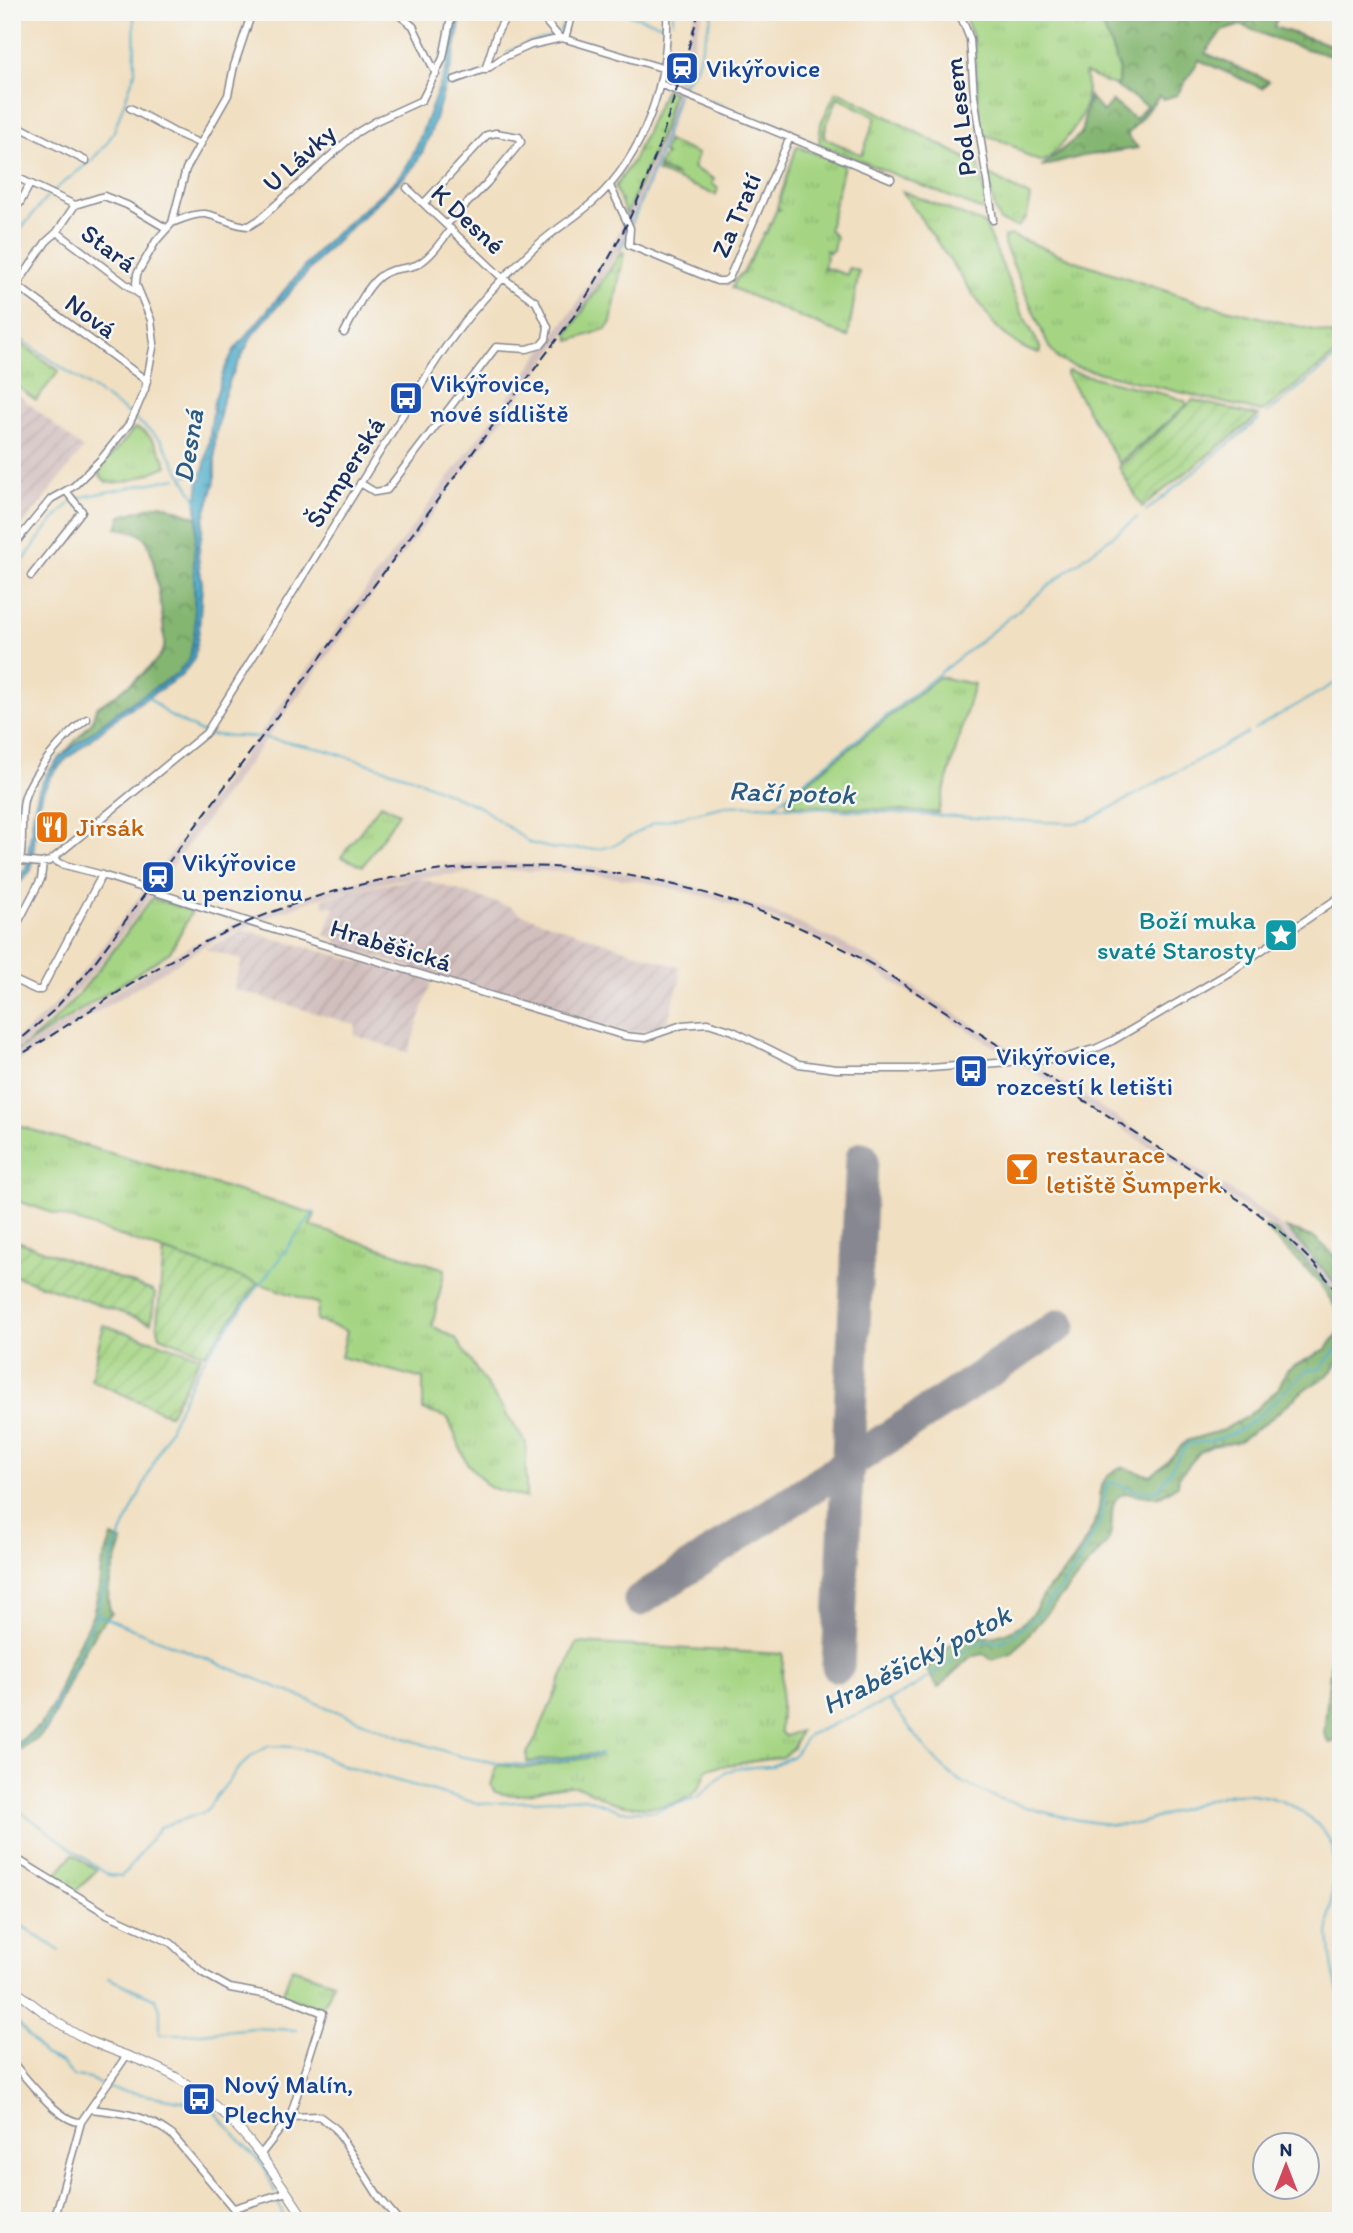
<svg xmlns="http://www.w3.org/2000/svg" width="1353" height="2233" viewBox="0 0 1353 2233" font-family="Itim,sans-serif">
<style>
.industrial{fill:url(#industrial-furrows)}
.railway{fill:#d1bfbe}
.grass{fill:url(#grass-tufts);stroke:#608270;stroke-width:2;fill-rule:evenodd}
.forest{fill:url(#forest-crowns);stroke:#507268;stroke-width:2}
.garden{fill:url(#garden-furrows);stroke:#608270;stroke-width:2}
.water{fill:url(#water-ripples);stroke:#326e94;stroke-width:2}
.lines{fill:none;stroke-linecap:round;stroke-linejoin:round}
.stream{stroke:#49acc9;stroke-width:2}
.runway{stroke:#868790;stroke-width:33}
.minor-casing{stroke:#868790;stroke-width:9}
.major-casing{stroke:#868790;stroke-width:10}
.minor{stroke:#fff;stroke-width:6}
.major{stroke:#fff;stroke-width:8}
.rail{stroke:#1b2f5e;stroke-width:2;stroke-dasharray:10 5;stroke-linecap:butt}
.labels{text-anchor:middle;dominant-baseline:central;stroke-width:5;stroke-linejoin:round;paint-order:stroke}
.transit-label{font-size:26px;fill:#164399;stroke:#f6f6f2;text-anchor:start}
.street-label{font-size:26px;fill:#1b2f5e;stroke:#f6f6f2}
.food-label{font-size:26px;fill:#c56008;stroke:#f6f6f2;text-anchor:start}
.culture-label{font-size:26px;fill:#0d838f;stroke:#f6f6f2;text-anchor:end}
.water-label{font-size:28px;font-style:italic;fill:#2b5b83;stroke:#f6f6f2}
</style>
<defs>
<pattern id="industrial-furrows" width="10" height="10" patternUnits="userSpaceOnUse" patternTransform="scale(1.75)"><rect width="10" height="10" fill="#d1bfbe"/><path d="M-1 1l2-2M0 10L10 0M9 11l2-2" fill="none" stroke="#b3a4a6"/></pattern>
<pattern id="grass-tufts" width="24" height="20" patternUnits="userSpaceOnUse" patternTransform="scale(1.75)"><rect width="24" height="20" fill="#a5d583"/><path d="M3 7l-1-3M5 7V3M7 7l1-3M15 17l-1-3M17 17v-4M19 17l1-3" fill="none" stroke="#8db774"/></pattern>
<pattern id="forest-crowns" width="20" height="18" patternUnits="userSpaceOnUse" patternTransform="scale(1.75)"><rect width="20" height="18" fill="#84b671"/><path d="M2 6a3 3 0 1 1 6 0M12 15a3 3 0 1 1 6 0" fill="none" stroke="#6b9460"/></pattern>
<pattern id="garden-furrows" width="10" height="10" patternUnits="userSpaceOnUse" patternTransform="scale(1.75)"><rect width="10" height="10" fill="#a5d583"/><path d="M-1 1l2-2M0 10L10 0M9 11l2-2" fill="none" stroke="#8db774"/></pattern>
<pattern id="water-ripples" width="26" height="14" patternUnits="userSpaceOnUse" patternTransform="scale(1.75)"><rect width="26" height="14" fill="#49acc9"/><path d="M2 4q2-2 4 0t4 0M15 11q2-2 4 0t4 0" fill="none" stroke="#3c8ca6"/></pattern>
</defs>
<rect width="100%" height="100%" fill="#f6f6f2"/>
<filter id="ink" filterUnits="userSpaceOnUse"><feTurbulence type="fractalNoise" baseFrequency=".0143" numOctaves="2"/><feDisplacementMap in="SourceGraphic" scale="14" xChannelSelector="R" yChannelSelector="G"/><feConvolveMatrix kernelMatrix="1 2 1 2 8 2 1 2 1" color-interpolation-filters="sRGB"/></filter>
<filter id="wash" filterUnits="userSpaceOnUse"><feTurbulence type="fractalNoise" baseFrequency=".00686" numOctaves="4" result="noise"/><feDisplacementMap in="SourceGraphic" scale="28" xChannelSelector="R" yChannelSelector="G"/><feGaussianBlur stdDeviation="1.57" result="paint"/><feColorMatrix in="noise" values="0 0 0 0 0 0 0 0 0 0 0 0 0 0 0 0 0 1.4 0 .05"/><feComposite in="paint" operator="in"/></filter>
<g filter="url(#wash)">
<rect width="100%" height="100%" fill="#f1dfc1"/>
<!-- industrial -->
<path class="industrial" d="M 12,389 L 83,449 L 13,538 L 12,537 Z
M 419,878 L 511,907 L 521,914 L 679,967 L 680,980 L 667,1023 L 662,1027 L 641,1032 L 624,1032 L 338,946 L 336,939 L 324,935 L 334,909 L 333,906 L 324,907 L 323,899 L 354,890 Z
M 244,930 L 432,981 L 408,1053 L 354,1035 L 356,1025 L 233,989 L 242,960 L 205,949 Z"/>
<!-- railway -->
<path class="railway" d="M 695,12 L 703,12 L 669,130 L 650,183 L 621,246 L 581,313 L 97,968 L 56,1014 L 12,1053 L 12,1043 L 51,1009 L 90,963 L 574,308 L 614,242 L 643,180 L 661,128 Z
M 494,863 L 588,866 L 683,883 L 774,912 L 844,944 L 880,965 L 1262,1211 L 1294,1238 L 1326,1271 L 1341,1290 L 1341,1302 L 1303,1257 L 1271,1228 L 1242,1206 L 876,971 L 821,941 L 771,918 L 715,899 L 646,882 L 567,872 L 494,870 L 395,880 L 323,897 L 273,915 L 204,946 L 12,1065 L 12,1056 L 173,955 L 230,926 L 271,909 L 321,890 L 376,876 L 455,865 Z"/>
<!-- grass -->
<path class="grass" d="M 962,12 L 1078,12 L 1104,28 L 1119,68 L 1118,85 L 1107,83 L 1085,73 C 1088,86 1087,100 1083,112 C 1079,122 1052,162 1041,161 C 1028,160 1018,147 1007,143 C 999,140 989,136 981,134 L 973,36 Z
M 665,89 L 673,92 L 663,130 L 626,215 L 615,187 L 634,159 Z
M 836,92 L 842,93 L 979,165 L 987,208 L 985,211 L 819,144 L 821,123 ZM 838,97 L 876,117 L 862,155 L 824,138 L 826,126 Z
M 667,141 L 698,154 L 693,168 L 714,179 L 712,184 L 718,188 L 716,195 L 657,172 L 658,169 L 678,176 L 658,167 L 664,156 L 666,155 L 663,152 Z
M 797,146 L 844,165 L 829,229 L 836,237 L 833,250 L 829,253 L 827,250 L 825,251 L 827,258 L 823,270 L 827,268 L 847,275 L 849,268 L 859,271 L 848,337 L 732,288 L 736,279 L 744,271 L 764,233 L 766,234 L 777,209 L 781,210 L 777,207 Z
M 987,174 L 1031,197 L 1027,216 L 1018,227 L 1000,221 L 995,210 Z
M 902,191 L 985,224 L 1021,311 L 1040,347 L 1040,353 C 1025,353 1003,334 993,323 Z
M 1011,235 L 1073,260 L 1205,304 L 1339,336 L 1341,338 L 1341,350 L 1262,412 L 1072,366 L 1058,359 L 1048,345 L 1004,244 L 1004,237 Z
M 621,252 L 624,253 L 611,322 L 606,329 L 570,341 L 568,334 Z
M 12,337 L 59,371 L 36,400 L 12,383 Z
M 1068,371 L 1171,396 L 1185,401 L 1187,405 L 1119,463 L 1066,374 Z
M 134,428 C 149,429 162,452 167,466 C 148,473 127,486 106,482 L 99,474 L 99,469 L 126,439 Z
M 939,677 L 974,684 L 938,813 L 789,804 L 787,801 L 790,796 Z
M 381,804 L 399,813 L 363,866 L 341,857 Z
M 152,898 L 192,911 L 170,952 L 14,1053 C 71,1015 111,953 152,898 Z
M 12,1124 L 315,1214 L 310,1226 L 445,1269 L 432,1326 L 455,1338 L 526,1443 L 526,1498 L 489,1487 L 466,1462 L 448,1418 L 423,1410 L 423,1379 L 341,1357 L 347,1331 L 316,1320 L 319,1304 L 12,1199 Z
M 577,1643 L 783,1654 L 780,1731 L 784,1736 L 800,1731 L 793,1748 L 782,1757 L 709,1768 L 706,1770 C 700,1811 641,1812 610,1801 C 599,1797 586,1787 575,1786 C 545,1784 528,1802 495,1792 L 491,1786 L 496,1767 L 500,1765 L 525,1768 L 600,1756 L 599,1754 L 591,1754 L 527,1762 L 527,1753 L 535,1740 Z
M 73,1854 L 97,1870 L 75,1892 L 53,1878 Z
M 292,1968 L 333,1982 C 330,1992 328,2003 318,2008 L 282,1995 Z"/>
<!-- forest -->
<path class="forest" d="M 1078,12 L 1279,12 L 1274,27 L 1341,48 L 1341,59 L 1279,41 L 1241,25 L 1222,31 L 1205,53 L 1269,81 L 1262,88 L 1199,60 L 1177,95 L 1164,99 L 1159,96 L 1127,135 L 1138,148 L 1083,156 L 1041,167 L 1081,134 L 1089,96 L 1103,112 L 1112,101 L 1135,119 L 1147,106 L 1115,86 L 1118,84 L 1119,68 L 1104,28 Z
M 161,504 L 198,518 L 194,557 L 195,629 L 190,658 L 178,673 L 117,712 L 61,757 L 92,722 L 96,708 C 112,698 160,665 164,647 C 166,634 154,550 146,540 C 140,531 127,530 117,528 L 121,516 Z
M 1264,1227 L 1274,1230 L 1303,1257 L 1331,1289 L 1341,1302 L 1341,1316 L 1319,1282 Z
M 1286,1228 L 1315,1238 L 1341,1261 L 1341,1290 Z
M 1341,1330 L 1341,1360 L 1327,1376 L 1304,1390 L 1273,1417 L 1238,1442 L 1212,1446 L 1200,1452 L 1179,1477 L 1178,1484 C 1172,1488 1166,1494 1159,1496 C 1146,1500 1125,1486 1116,1499 C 1108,1509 1116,1529 1107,1543 L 1012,1654 L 992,1660 L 984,1654 L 970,1657 L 938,1688 L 926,1669 L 946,1648 L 967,1633 C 990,1643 1019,1632 1034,1611 C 1038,1606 1041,1599 1045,1593 C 1052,1584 1060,1577 1067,1569 C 1078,1556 1088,1537 1095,1522 C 1105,1500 1092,1480 1121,1467 L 1151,1476 L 1167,1462 L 1186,1441 L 1223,1430 L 1249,1415 L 1278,1389 L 1287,1370 L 1326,1349 Z
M 112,1537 L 122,1542 C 117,1559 101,1597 112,1613 C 90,1629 61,1700 48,1727 L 38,1738 L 12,1756 L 12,1747 L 40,1726 L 54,1703 L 68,1665 L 93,1614 L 99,1588 L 101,1567 Z
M 1341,1604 L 1341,1740 L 1329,1743 L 1324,1734 L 1332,1649 Z"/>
<!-- garden -->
<path class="garden" d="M 1193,400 L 1258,416 L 1142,507 L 1119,467 Z
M 12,1239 L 153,1291 L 155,1294 L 151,1323 L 12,1275 Z
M 164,1251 L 258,1283 L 205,1354 L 160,1336 L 157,1324 Z
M 103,1325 L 201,1356 L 169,1415 L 91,1380 Z"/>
<!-- water -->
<path class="water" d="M 457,12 L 462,12 L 451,68 L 431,131 L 422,153 L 412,169 L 326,251 L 253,334 L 231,377 L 223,399 L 215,439 L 215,481 L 204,518 L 198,557 L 202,584 L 199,630 L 194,659 L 181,676 L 120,715 L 64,761 L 52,775 L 43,791 L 38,810 L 31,870 L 12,892 L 12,885 L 26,868 L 34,810 L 39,789 L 48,772 L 61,757 L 117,712 L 178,673 L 190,658 L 195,629 L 194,557 L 198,518 L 196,509 L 199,480 L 202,479 L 209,442 L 214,402 L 223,373 L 234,350 L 322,246 L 395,181 L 407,166 L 416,148 L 447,66 Z"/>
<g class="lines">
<!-- stream -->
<path class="stream" d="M 621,12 L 663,25
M 673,12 L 673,22
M 559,33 L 568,12
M 507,52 L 531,42 L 554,36
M 464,80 L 485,72
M 443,85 L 455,82
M 680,88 L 695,70 L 713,12
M 680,88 L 705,99
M 711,101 L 784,132
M 799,138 L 811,143
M 53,191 L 92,160 L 107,143 L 114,131 L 135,72 L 134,12
M 632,224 L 657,161 L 678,94
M 12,240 L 47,197
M 620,250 L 627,235
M 12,333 L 132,416 L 161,440 L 197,501
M 1266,414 L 1341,354
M 186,476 L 205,472
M 1146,511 L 1259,419
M 12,579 C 31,550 49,519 77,498 L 176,478
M 147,696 L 170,716 L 203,733
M 1254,729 L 1341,680
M 208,735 L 260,737 L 322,749 L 411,777 L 482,808 L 530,843 L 554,849 L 599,849 L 615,845 L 654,823 L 725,806 L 759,805 L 1043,822 L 1073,823 L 1089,820 L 1247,733
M 774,806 L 1071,568 L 1138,517
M 98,1615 L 393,1734 L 459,1756 L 497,1763 L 527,1765 L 601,1754
M 889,1702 C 911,1726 929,1759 956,1778 C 989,1801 1093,1829 1134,1824 C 1144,1823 1154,1818 1164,1815 C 1211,1799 1238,1783 1286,1803 C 1304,1811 1320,1824 1330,1841 C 1339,1857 1329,1910 1329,1930 C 1330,1952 1333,1979 1341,1998
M 12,1751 L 45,1727 L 97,1615 L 114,1549 L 191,1382 L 207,1355 L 314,1212
M 12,1805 L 108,1875 L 121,1876 L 128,1870 L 160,1827 L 205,1812 L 237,1770 L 253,1755 L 269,1746 L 293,1747 L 315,1752 L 344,1766 L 480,1804 L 585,1798 L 621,1811 L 655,1811 L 698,1797 L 725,1773 L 736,1768 L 772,1766 L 793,1756 L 808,1735 L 888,1701 L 917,1685 L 974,1645 L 986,1641 L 999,1642 L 1011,1637 L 1039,1614 L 1073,1572 L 1100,1522 L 1106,1487 L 1111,1482 C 1126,1487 1144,1496 1159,1489 L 1186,1445 C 1200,1442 1215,1441 1229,1435 C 1261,1422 1282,1389 1309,1369 L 1319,1370 L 1341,1343
M 1330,1842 L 1341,1849
M 12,1919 L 60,1951
M 108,1978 L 156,1999 L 160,2009 L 160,2034 L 190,2034 L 253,2028 L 297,2030
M 12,2016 L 44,2055 L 62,2063 L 74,2077 L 91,2079 L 102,2086
M 107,2088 L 209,2106 L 265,2168 L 275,2193
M 277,2199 L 285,2221"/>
<!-- runway -->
<path class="runway" d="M 640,1600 L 1060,1325
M 838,1666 L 862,1158"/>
</g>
</g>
<g filter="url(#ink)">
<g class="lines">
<!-- minor casing -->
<g class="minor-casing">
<path id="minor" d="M 395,12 L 413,26 L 436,74
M 542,12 L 547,23 L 559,37 L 662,68
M 959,12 L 970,39 L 974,96 L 993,220
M 565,39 L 572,12
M 485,70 L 496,35 L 508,12
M 454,80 L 490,67 L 502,58 L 531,45 L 562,38
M 660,84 L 891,179
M 130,108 L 174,132 L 201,144
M 12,123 L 86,161
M 12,175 L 75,205 L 104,196 L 127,205 L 166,228
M 610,186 L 630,228 L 629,245 L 717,281 L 724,281 L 729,278 L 790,137
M 424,203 L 487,135 L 496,133 L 519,137 L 521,142 L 487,183 L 447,224
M 12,205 L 16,207 L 20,203 L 30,184
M 172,223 C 182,219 194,213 205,214 C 220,216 233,226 249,226 L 260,219 L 356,133 L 376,121 L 422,100 L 443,58 L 452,12
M 57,232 L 75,205
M 12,282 L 147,381
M 17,285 L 46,242 L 57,232 L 139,294
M 344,333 C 354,315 363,291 379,277 C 391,267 403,270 416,265 C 430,259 442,240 451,229
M 360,483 L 375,492 L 387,490 L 496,347 L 527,349 L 541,345 L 546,339 L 548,327 L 536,302 L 499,275 L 407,188
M 12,547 L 51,499 L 74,486 L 102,458 L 129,424 L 136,410 L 145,389 L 154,343 L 151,320 L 136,284 L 137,274 L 156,241 L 172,223 L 186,169 L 228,95 L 234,66 L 252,12
M 31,576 L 82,511 L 66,491
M 12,852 L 20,861
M 52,859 L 61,864 L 99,874 L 268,928 L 625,1036 L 645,1038 L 682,1025 L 708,1023 L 733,1031 L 799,1064 L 836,1069 L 917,1069 L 1064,1058 L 1097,1048 L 1112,1041 L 1230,972 L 1341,896
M 12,860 L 41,863 L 50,861 L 206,733 L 431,369 C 458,326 493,286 531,251 C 550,232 574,219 594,201 C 645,155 669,80 667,12
M 20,861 C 24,841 20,820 24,800 C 31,773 65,735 87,719
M 12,934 L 41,879 L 43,863
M 12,979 L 36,990 L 41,990 L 102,875
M 12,1856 L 107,1914 L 171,1943 L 203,1973 L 230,1988 L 289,1999 L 323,2013 L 290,2117 L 261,2154
M 12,2062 C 26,2078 60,2123 81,2122
M 90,2109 C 124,2113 144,2114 172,2135 L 244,2221
M 290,2117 L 319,2116 L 335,2128 L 379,2197 L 399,2221
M 234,2208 L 287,2192
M 54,2221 L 81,2122 L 127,2055"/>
</g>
<!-- major casing -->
<g class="major-casing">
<path id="major" d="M 12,1988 C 36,2006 59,2026 86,2039 C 117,2054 150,2061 179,2079 C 235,2113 271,2167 306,2221"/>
</g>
<!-- minor -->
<use href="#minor" class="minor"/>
<!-- major -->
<use href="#major" class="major"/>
<!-- rail -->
<path class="rail" d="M 12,1047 L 53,1011 L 85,975 L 574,316 C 606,267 633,217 653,162 C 671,113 684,62 699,12
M 12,1060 C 80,1019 144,971 215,937 C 433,831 671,846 878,968 L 1244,1203 C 1281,1229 1313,1260 1341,1296"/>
</g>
</g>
<!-- icons -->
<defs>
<g id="station-square" transform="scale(1.75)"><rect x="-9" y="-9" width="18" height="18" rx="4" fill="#1a4fb4" stroke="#f6f6f2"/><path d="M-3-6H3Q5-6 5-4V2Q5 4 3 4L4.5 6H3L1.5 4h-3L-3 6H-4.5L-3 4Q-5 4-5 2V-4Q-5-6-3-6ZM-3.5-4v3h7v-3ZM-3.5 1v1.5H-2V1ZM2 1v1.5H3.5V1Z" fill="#fff"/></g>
<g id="bus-square" transform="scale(1.75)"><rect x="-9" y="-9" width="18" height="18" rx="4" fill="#1a4fb4" stroke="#f6f6f2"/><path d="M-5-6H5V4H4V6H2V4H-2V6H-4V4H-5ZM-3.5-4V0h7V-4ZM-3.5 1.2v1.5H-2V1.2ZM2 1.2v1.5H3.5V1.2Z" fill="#fff"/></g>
<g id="restaurant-square" transform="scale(1.75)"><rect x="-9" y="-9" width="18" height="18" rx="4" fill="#e8710a" stroke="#f6f6f2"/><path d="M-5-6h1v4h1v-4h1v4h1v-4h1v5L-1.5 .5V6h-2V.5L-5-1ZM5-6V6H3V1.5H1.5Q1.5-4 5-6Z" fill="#fff"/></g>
<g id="sight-square" transform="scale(1.75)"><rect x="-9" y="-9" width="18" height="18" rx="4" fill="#0f9aa8" stroke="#f6f6f2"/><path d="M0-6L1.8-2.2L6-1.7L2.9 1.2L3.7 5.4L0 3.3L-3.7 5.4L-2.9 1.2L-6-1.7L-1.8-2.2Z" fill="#fff"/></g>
<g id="bar-square" transform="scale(1.75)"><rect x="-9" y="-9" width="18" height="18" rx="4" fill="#e8710a" stroke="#f6f6f2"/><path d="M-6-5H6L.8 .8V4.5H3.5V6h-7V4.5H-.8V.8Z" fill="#fff"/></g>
</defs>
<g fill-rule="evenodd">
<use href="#station-square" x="682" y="68"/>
<use href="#bus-square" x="406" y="398"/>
<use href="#restaurant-square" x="52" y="827"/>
<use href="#station-square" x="158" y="877"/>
<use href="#sight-square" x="1281" y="935"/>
<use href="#bus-square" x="971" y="1071"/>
<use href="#bar-square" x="1022" y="1169"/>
<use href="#bus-square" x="199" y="2099"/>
</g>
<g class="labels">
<!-- transit labels -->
<g class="transit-label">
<text x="706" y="68">Vikýřovice</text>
<text x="430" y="383">Vikýřovice,<tspan x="430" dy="30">nové sídliště</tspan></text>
<text x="182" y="862">Vikýřovice<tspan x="182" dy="30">u penzionu</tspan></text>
<text x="996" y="1056">Vikýřovice,<tspan x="996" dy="30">rozcestí k letišti</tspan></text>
<text x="224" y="2084">Nový Malín,<tspan x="224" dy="30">Plechy</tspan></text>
</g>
<!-- street labels -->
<g class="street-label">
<text transform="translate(960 117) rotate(-97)">Pod Lesem</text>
<text transform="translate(299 158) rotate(-42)">U Lávky</text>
<text transform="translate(736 215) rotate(-67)">Za Tratí</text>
<text transform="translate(468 219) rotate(43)">K Desné</text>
<text transform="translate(109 248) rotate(37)">Stará</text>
<text transform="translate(91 316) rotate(36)">Nová</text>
<text transform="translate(345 472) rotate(-58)">Šumperská</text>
<text transform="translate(391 945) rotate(17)">Hraběšická</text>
</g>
<!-- food labels -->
<g class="food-label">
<text x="76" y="827">Jirsák</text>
<text x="1046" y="1154">restaurace<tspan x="1046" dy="30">letiště Šumperk</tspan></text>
</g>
<!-- culture labels -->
<g class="culture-label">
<text x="1256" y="920">Boží muka<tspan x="1256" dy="30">svaté Starosty</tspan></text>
</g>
<!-- water labels -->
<g class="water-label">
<text transform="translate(188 446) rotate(-81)">Desná</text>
<text transform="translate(792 792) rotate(2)">Račí potok</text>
<text transform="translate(916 1659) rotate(-27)">Hraběšický potok</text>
</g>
</g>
<!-- margin -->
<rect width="1353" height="2233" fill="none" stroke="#f6f6f2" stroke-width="42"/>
<!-- north arrow -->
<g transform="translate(1286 2166)"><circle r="33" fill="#f6f6f2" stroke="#9ea6b7" stroke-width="2"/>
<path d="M0-5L12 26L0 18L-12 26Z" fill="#d1495b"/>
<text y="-10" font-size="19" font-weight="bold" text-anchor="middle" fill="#1b2f5e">N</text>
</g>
</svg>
